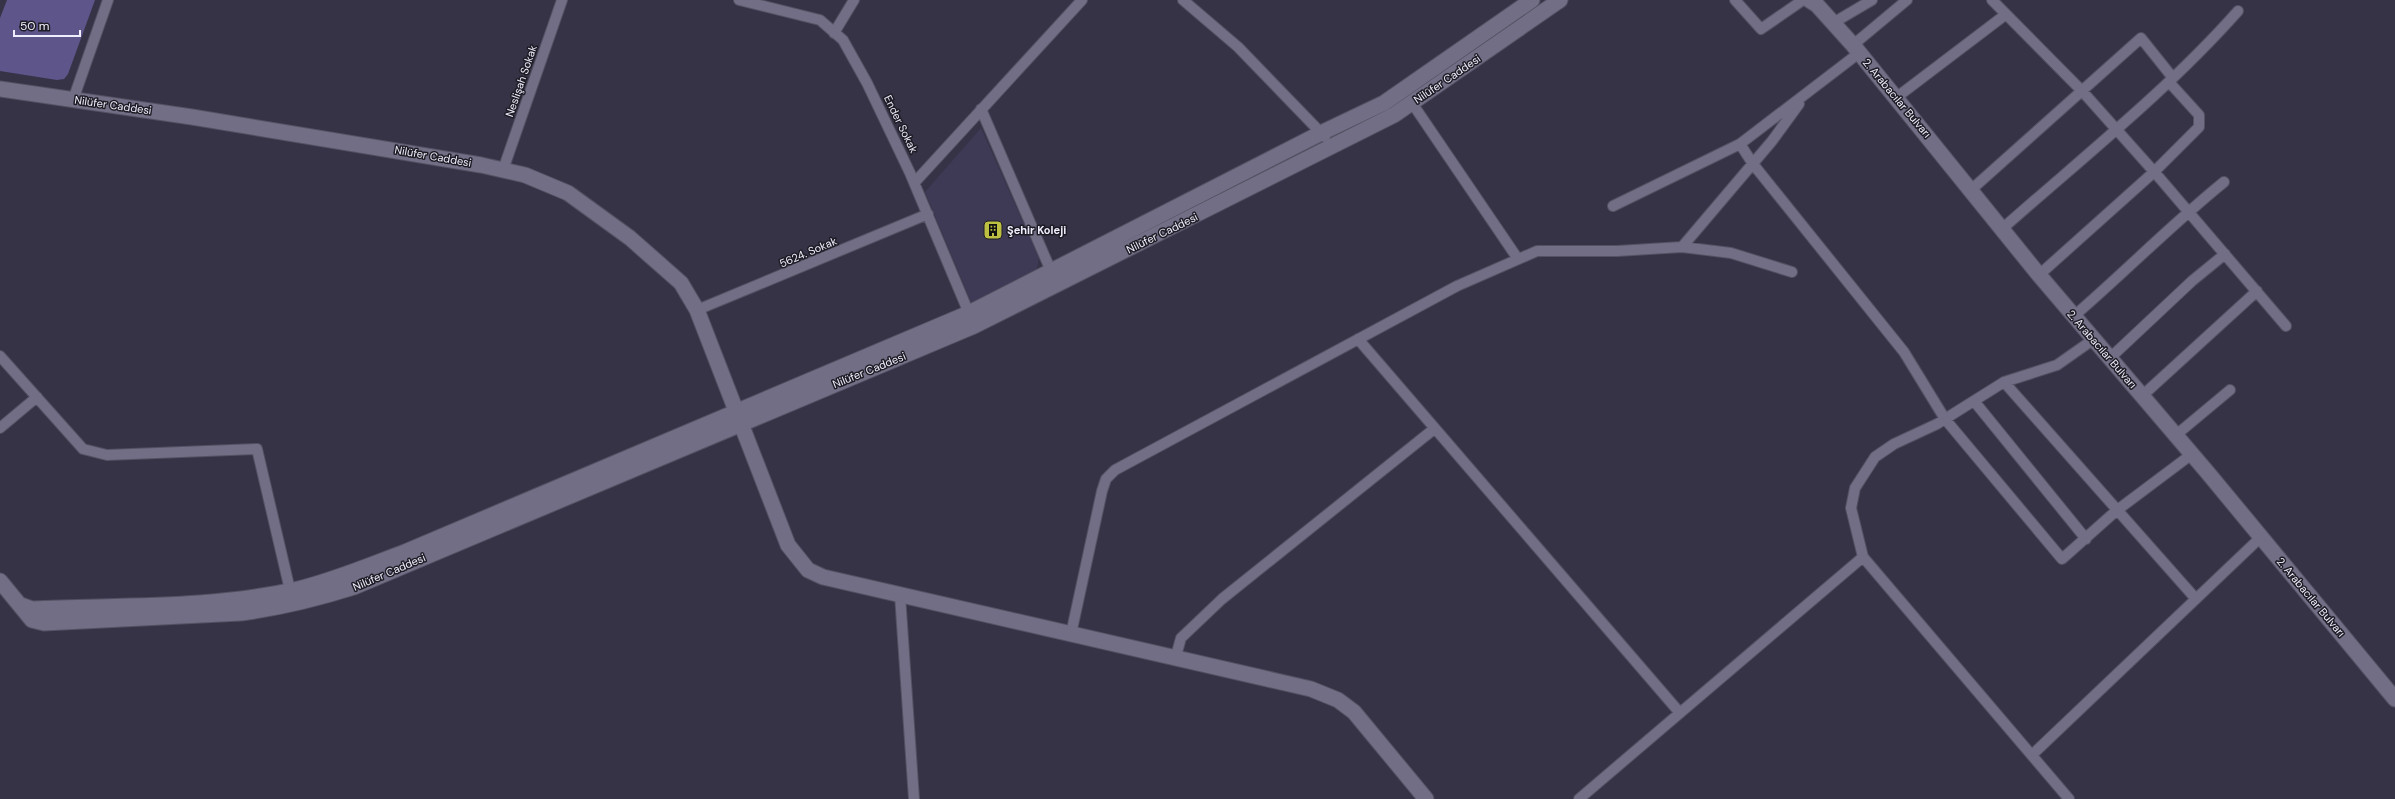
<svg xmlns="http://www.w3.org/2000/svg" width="2395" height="799" viewBox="0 0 2395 799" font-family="'DM Sans',sans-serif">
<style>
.built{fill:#3e3a55}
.green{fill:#5e558a}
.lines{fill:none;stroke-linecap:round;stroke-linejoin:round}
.street-casing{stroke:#545163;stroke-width:12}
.secondary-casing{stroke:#545163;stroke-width:17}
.street{stroke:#716e85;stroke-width:10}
.secondary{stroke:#716e85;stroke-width:15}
.labels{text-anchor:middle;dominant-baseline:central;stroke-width:3;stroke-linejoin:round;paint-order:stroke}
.street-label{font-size:11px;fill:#efeefc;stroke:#1d1c25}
.poi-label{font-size:11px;font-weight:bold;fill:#efeefc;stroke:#1d1c25;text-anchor:start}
</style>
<rect width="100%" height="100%" fill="#363347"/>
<!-- built -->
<path class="built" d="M 981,128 L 1039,258 L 1036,273 L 972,304 L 925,192 Z"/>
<!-- green -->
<path class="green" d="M 7,0 L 95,0 L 68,74 L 64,79 L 57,80 L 0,71 L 0,18 Z"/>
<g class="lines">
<!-- street casing -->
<g class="street-casing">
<path id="street" d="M 739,0 L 820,20 L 843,40 L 867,83 L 910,173 L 971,318
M 1183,0 L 1238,47 L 1325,137
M 1735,0 L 1761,29 L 1803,0
M 1992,0 L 2083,92 L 2157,175 L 2286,326
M 1833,23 L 1872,0
M 834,33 L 854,0
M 1853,45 L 1907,0
M 1897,97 L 2005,15
M 73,100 L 108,0
M 1412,103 L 1518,259
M 981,109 L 1051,271
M 1740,144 L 1753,164 L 1904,352 L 1945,419 L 2062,559 L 2116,511 L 2192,454
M 503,170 L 562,0
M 915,182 L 1082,0
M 1972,189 L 2141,38 L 2173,78
M 1613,206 L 1740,144 L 1859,53
M 2002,229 C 2082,158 2167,91 2238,11
M 1682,247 L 1772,141 L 1799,104
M 2039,275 L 2154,172 L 2199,127 L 2199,115 L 2169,82
M 697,310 L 928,214
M 2074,316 C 2125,272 2172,224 2224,182
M 1358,339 L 1680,713
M 0,356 L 83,449 L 107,455 L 257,449 L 290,590
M 2110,358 L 2192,281 L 2225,254
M 2004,382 L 2196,599
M 2142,396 L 2257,291
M 1974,401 L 2086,539
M 0,428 L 37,397
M 2176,435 L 2230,390
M 900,595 L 914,799
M 1071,634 L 1102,491 L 1106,479 L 1115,470 L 1457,286 L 1537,251 L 1617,251 L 1682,247 L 1731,253 L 1792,272
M 1176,656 L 1181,638 L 1222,599 L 1434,429
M 2032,755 L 2261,537
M 1579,799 L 1863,557
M 2069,799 L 1863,557 L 1851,508 L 1855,488 L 1875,457 L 1894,444 L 1937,424 L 2004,382 L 2057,365 L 2094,339"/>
</g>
<!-- secondary casing -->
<g class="secondary-casing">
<path id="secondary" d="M 1809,0 L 1817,5 L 1853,45 L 2039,275 L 2208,473 L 2395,699
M 0,89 L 192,117 L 481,165 L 525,175 L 568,193 L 630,238 L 681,283 L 697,310 L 788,545 L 808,570 L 823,577 L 1311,689 L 1338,700 L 1354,712 L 1426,799
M 0,581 L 32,620 L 44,623 L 241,613 C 279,608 316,599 354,587 L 974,326 L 1394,115 L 1560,0
M 21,605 L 32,609 C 120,605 212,609 298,589 C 335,580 370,565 405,552 L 969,313 L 1321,133 L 1384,103 L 1532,0"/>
</g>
<!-- street -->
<use href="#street" class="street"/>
<!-- secondary -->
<use href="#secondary" class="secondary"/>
</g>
<!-- icons -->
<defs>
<g id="building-square" transform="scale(1)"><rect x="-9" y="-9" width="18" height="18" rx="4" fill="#bdbf43" stroke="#1d1c25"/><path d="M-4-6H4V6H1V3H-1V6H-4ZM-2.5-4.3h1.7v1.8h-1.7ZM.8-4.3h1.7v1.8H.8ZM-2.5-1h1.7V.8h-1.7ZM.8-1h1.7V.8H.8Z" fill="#111"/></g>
</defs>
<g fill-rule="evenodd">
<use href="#building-square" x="993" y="230"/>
</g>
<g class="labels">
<!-- street labels -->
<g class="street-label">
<text transform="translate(1447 79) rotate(-34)">Nilüfer Caddesi</text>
<text transform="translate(521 81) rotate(-71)">Neslişah Sokak</text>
<text transform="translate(1897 98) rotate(50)">2. Arabacılar Bulvarı</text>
<text transform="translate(113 105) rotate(8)">Nilüfer Caddesi</text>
<text transform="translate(901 124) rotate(64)">Ender Sokak</text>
<text transform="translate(433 156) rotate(10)">Nilüfer Caddesi</text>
<text transform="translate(1162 233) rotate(-26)">Nilüfer Caddesi</text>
<text transform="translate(808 252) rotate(-23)">5624. Sokak</text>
<text transform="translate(2102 349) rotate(49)">2. Arabacılar Bulvarı</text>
<text transform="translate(869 370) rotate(-22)">Nilüfer Caddesi</text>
<text transform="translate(389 572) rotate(-23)">Nilüfer Caddesi</text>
<text transform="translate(2311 597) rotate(50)">2. Arabacılar Bulvarı</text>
</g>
<!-- poi labels -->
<g class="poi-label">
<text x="1007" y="230">Şehir Koleji</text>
</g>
</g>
<!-- scale -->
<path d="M14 30v6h66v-6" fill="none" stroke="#efeefc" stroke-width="2"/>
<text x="20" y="30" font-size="12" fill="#efeefc" stroke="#1d1c25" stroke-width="3" paint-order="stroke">50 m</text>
</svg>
